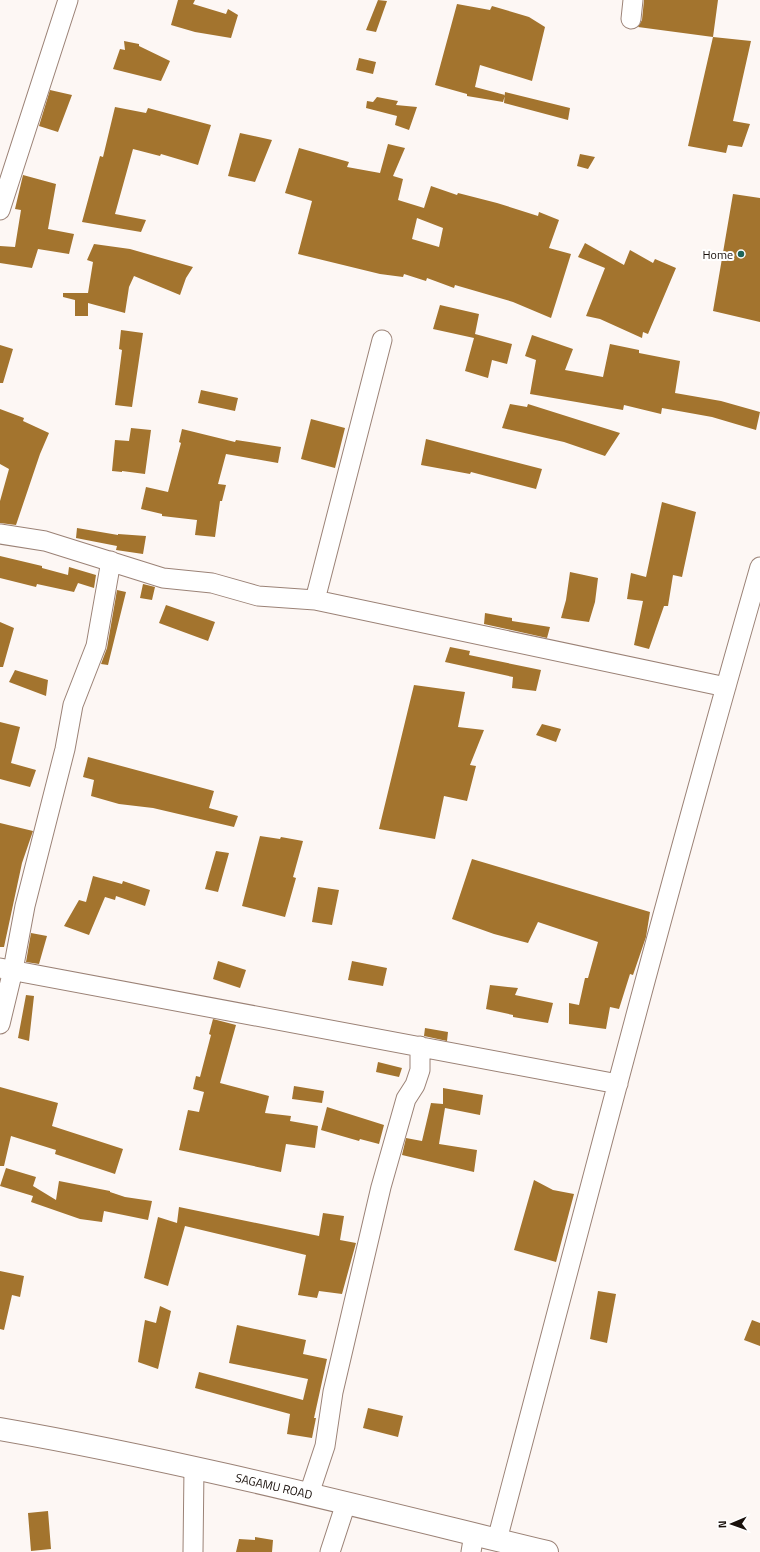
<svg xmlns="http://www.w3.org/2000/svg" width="760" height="1552" viewBox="0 0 760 1552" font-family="'Titillium Web',sans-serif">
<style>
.building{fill:#a3742e;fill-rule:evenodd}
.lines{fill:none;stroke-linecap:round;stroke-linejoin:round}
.minor-casing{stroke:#9b8276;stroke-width:21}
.highway-casing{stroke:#9b8276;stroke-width:24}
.minor{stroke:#fff;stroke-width:19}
.highway{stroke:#fff;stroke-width:22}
.poi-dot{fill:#1e6559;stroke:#fff;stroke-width:1.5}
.labels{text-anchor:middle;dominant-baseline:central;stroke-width:4;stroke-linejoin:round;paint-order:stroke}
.poi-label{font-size:12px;fill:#19100b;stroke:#fff;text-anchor:end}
.street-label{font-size:12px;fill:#19100b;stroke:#fff}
</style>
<rect width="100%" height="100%" fill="#fdf7f4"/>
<!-- building -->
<path class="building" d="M 178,0 L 195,0 L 193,4 L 226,14 L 228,9 L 238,15 L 231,38 L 195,32 L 171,25 Z
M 378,0 L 387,1 L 376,32 L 366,30 Z
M 644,0 L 718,0 L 713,37 L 638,27 L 642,20 Z
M 457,4 L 490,10 L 492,6 L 529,17 L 545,27 L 532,81 L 480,65 L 475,87 L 505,95 L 503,102 L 467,96 L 467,94 L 435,85 Z
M 713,37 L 751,41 L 733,121 L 750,124 L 742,147 L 728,145 L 726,153 L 688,146 Z
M 124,41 L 139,44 L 139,46 L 170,61 L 161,81 L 113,69 L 120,49 L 125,50 Z
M 359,58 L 376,62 L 373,74 L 356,70 Z
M 50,90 L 72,95 L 58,132 L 39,126 Z
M 505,92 L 570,108 L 568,120 L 504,103 Z
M 377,97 L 398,101 L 396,105 L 417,107 L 409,130 L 395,125 L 397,116 L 366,108 L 367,101 L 373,102 Z
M 115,107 L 146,113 L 148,108 L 211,125 L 198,165 L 161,154 L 160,156 L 133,149 L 115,214 L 146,220 L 141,232 L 82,222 L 100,156 L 103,157 Z
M 240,133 L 272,140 L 255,182 L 228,176 Z
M 388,144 L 405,148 L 393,176 L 403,179 L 398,200 L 424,208 L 431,186 L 457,195 L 458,193 L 497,203 L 538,216 L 539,212 L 559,220 L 549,248 L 571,254 L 551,318 L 513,302 L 455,285 L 454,288 L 427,278 L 426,281 L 404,274 L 403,277 L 380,274 L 298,254 L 312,201 L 285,193 L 299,148 L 349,162 L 347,167 L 380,173 ZM 417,218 L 443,228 L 439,247 L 412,239 Z
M 580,154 L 595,157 L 588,169 L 577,166 Z
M 23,175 L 56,184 L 48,229 L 74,234 L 69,254 L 38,249 L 32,268 L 0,263 L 0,246 L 15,247 L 21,210 L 15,209 Z
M 733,194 L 760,198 L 760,322 L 713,311 Z
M 585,243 L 624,265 L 630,250 L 653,263 L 655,259 L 676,268 L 648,334 L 643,332 L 642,338 L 600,319 L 586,316 L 605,268 L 578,257 Z
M 94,244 L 130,249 L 193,267 L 186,278 L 180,295 L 134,276 L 129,287 L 125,313 L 88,303 L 88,316 L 75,316 L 75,300 L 63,297 L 63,293 L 88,293 L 93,262 L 87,260 Z
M 440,305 L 479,314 L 475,334 L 512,344 L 507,364 L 492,360 L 488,378 L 465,371 L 474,338 L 433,329 Z
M 121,330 L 143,333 L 132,407 L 115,405 L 122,350 L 119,349 Z
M 532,335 L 573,349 L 565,370 L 603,377 L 610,344 L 639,350 L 639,353 L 680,361 L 675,393 L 721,401 L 760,412 L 756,430 L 712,417 L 662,408 L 661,414 L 624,405 L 623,410 L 530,394 L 536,360 L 525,356 Z
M 0,345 L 13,349 L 3,383 L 0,383 Z
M 201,390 L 238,398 L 235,411 L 198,403 Z
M 510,404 L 527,407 L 528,404 L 620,433 L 605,456 L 564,442 L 502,428 Z
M 0,409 L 24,418 L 23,421 L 49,433 L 40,454 L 16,525 L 0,523 L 0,501 L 9,469 L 0,464 Z
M 311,419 L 345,428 L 335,468 L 301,459 Z
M 131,428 L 151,430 L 145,474 L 122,471 L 122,472 L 112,471 L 115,440 L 129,441 Z
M 182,429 L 235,442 L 236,440 L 281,447 L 278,463 L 226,454 L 218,484 L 226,485 L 222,501 L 220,501 L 215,537 L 195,535 L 197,520 L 162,516 L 162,514 L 141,509 L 146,487 L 168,492 L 181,443 L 179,442 Z
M 426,439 L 542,469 L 536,489 L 471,472 L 470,474 L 421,465 Z
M 662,502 L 696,512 L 682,577 L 673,575 L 668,606 L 664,606 L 649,649 L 634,645 L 643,601 L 627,599 L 631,573 L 646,577 Z
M 77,528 L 118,535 L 118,534 L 146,536 L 143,554 L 116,550 L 117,546 L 76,538 Z
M 0,556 L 42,566 L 42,568 L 68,575 L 69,567 L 96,575 L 94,588 L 78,583 L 74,592 L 37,584 L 36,587 L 0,578 Z
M 570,572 L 598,578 L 595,602 L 589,622 L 561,618 L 566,600 Z
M 143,584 L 155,587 L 152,600 L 140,598 Z
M 117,590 L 126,592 L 108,665 L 101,664 L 107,648 Z
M 166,605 L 215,622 L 208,641 L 159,623 Z
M 485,613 L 512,618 L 512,621 L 550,627 L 547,638 L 484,624 Z
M 0,622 L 14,628 L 3,667 L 0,667 Z
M 450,647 L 470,651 L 469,655 L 541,670 L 536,691 L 512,688 L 513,677 L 445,662 Z
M 15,670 L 48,680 L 46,696 L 9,682 Z
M 414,685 L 465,692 L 458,727 L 484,730 L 470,765 L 476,766 L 467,801 L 444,796 L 435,839 L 379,829 Z
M 0,722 L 20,727 L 11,763 L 36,770 L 30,787 L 0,779 Z
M 542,724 L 561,729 L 556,742 L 536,735 Z
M 88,757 L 214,791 L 209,808 L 238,816 L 234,827 L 153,808 L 119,804 L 91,796 L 94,780 L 83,777 Z
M 0,823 L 33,831 L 22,863 L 4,947 L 0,947 Z
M 260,836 L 280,839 L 281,837 L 303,841 L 293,877 L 296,878 L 285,917 L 242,906 Z
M 216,851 L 229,853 L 218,892 L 205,889 Z
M 472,859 L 650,912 L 646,937 L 633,975 L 630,974 L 619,1009 L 610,1007 L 606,1029 L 569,1024 L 569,1003 L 579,1005 L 585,978 L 588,978 L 598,942 L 538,922 L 528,943 L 494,934 L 452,919 Z
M 93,876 L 122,884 L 123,881 L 150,890 L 145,906 L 116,896 L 115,900 L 105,897 L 89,935 L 64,926 L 79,900 L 86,902 Z
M 318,887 L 339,890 L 332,925 L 312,922 Z
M 31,933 L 47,936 L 39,964 L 26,962 Z
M 218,961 L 246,970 L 240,988 L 213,979 Z
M 352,961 L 387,968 L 383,986 L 348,980 Z
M 490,985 L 518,988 L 515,995 L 553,1003 L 548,1023 L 513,1017 L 513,1015 L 486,1009 Z
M 26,995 L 34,996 L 29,1041 L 18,1038 Z
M 213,1019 L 236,1025 L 220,1083 L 269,1096 L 265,1113 L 291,1116 L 290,1121 L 318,1126 L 315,1148 L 286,1144 L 281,1172 L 179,1150 L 188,1110 L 199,1112 L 204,1092 L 193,1089 L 196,1076 L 200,1077 L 211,1035 L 209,1034 Z
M 425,1028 L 448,1032 L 447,1041 L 424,1036 Z
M 378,1062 L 402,1068 L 399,1077 L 376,1072 Z
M 294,1086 L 324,1091 L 322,1103 L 292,1099 Z
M 0,1087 L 58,1103 L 52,1126 L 123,1149 L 115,1174 L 55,1154 L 56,1150 L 11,1136 L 4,1166 L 0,1166 Z
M 443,1088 L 483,1095 L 480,1115 L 445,1108 L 439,1144 L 477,1150 L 474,1172 L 402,1155 L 406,1138 L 422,1141 L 431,1103 L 443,1104 Z
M 327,1107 L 384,1125 L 379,1144 L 360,1139 L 359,1141 L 321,1130 Z
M 6,1168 L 36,1177 L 33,1186 L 56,1200 L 59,1181 L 110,1191 L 110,1192 L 125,1197 L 152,1201 L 148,1220 L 104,1211 L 102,1222 L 80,1219 L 31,1202 L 33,1196 L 0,1186 Z
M 534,1180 L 553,1190 L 574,1194 L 556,1262 L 514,1250 Z
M 179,1207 L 319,1236 L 323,1213 L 344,1216 L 340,1240 L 356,1243 L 342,1294 L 319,1291 L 317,1298 L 298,1295 L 306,1255 L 185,1226 L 168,1286 L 144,1278 L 158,1217 L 177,1223 Z
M 0,1271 L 24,1276 L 20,1297 L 12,1295 L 4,1330 L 0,1329 Z
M 598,1291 L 616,1294 L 607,1343 L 590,1339 Z
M 160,1306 L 171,1311 L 158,1369 L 138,1362 L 145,1320 L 156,1323 Z
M 752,1320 L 760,1323 L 760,1346 L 744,1340 Z
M 237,1325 L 306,1340 L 303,1354 L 327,1359 L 314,1418 L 316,1418 L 312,1438 L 287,1434 L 290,1414 L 195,1388 L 199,1372 L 303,1400 L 308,1379 L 229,1363 Z
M 368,1408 L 403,1416 L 398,1437 L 363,1428 Z
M 48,1511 L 51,1549 L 31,1551 L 28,1513 Z
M 255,1537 L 273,1540 L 272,1552 L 236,1552 L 239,1539 L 255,1540 Z"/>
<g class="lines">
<!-- minor casing -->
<g class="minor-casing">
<path id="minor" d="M 631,19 L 633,0
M 0,210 L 68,0
M 0,534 L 45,541 L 163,578 L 212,583 L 258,596 L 315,600 L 726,687
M 315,600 L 382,340
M 0,968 L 618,1084
M 0,1024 L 13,970 L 25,906 L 65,749 L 73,705 L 96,646 L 111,561
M 309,1494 L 325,1446 L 333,1392 L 381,1187 L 406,1099 L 415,1085 L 420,1070 L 420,1046
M 497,1540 C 583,1215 667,890 760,567
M 193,1552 L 194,1468
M 330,1552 L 346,1503
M 471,1552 L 474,1534"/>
</g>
<!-- highway casing -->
<g class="highway-casing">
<path id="highway" d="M 0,1429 C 184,1461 365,1508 547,1552"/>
</g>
<!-- minor -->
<use href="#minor" class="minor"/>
<!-- highway -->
<use href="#highway" class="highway"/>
</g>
<!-- markers -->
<circle class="poi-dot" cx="741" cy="254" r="4"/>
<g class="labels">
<!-- poi labels -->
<g class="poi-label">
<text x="733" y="254">Home</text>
</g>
<!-- street labels -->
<g class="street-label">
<text transform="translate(274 1486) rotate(13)">SAGAMU ROAD</text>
</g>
</g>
<!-- north arrow -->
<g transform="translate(732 1524) rotate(268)" stroke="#ffffff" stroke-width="3" paint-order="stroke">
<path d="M0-3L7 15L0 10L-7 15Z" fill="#19100b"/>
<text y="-6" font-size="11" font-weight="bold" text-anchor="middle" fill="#19100b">N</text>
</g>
</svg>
